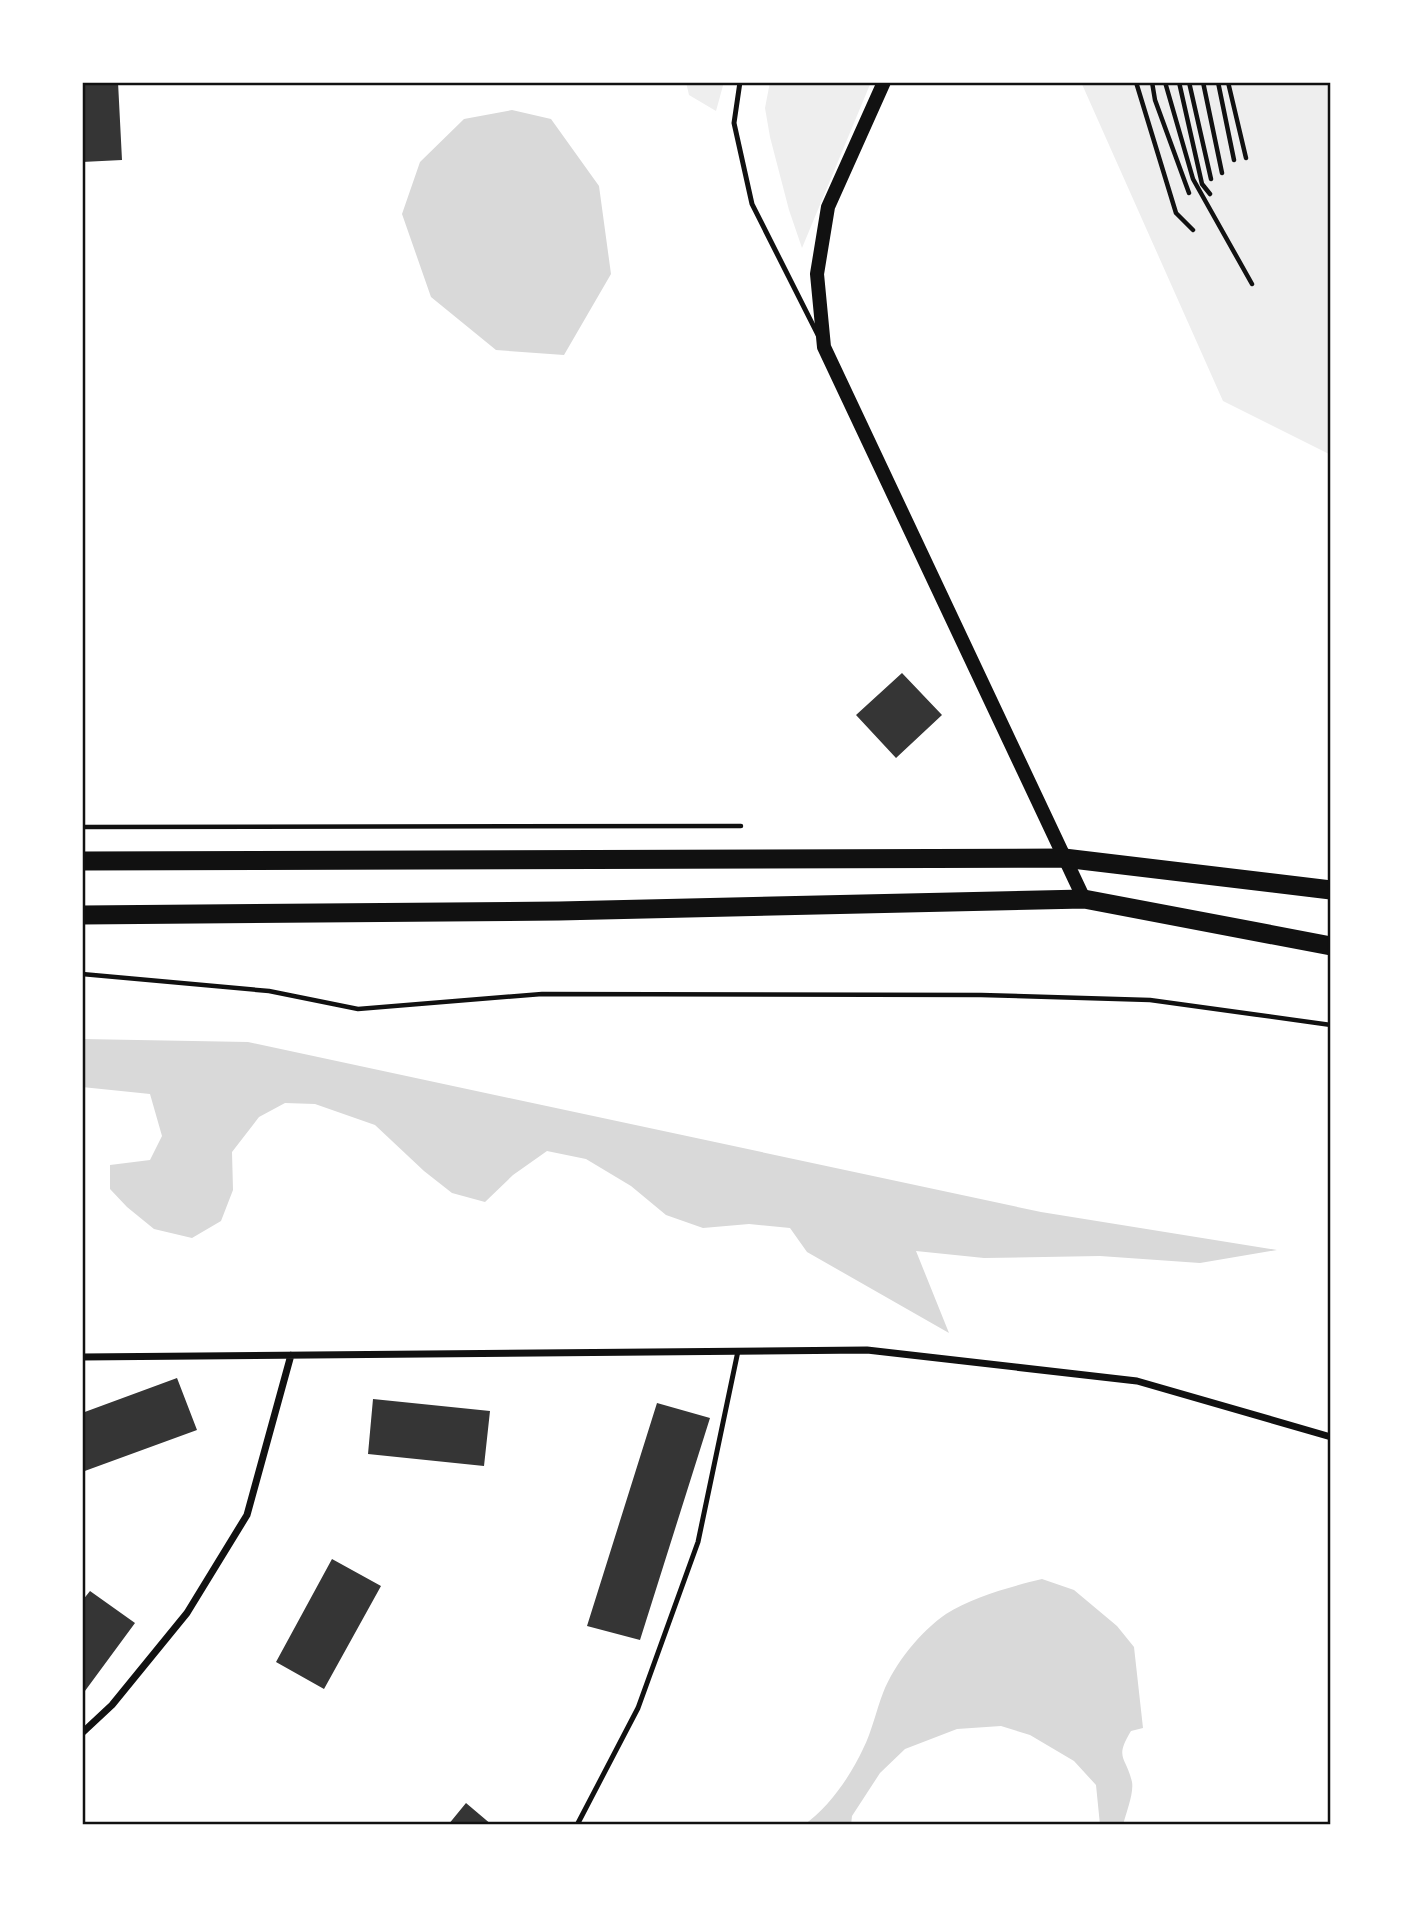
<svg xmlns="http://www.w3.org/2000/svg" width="1413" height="1907" viewBox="0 0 1413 1907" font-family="Spectral,serif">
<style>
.green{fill:#eee}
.water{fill:#d9d9d9}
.building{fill:#353535}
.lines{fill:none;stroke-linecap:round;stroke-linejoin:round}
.path{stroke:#111;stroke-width:4.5}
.service{stroke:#111;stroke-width:5}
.minor{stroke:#111;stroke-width:7}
.secondary{stroke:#111;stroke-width:14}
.trunk{stroke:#111;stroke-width:19}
.neatline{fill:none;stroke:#111;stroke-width:2.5}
</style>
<rect width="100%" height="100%" fill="#fff"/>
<!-- green -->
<path class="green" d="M 686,82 L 724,82 L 716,111 L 689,95 Z
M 770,82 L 871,82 L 802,248 L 789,210 L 770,137 L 765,108 Z
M 1081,82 L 1331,82 L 1331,455 L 1223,401 Z"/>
<!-- water -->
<path class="water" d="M 512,110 L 551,119 L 599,186 L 611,274 L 564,355 L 496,350 L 431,297 L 402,214 L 420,162 L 464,119 Z
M 82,1039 L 248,1042 L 1041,1212 L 1277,1250 L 1200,1263 L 1100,1256 L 984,1258 L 916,1251 L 949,1333 L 807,1252 L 790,1228 L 749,1224 L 703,1228 L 666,1215 L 631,1186 L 586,1159 L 547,1151 L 513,1175 L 485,1202 L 452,1193 L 424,1171 L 375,1125 L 315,1104 L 285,1103 L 259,1117 L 232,1152 L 233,1190 L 221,1221 L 192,1238 L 154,1229 L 127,1207 L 110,1189 L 110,1165 L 150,1160 L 162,1136 L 150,1094 L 82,1087 Z
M 1042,1579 L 1074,1590 L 1117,1626 L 1134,1647 L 1143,1728 L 1131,1731 C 1114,1759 1126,1756 1132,1782 C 1134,1793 1126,1813 1123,1825 L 1100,1825 L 1096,1785 L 1074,1761 L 1030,1735 L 1001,1726 L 957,1729 L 905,1749 L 880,1773 L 852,1816 L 851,1825 L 804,1825 C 829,1807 850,1777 863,1749 C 872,1731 876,1711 883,1693 C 895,1663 920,1632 946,1614 C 972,1597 1013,1586 1042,1579 Z"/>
<!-- building -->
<path class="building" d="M 82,82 L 118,82 L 122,160 L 82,162 Z
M 902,673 L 942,715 L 896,758 L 856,715 Z
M 177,1378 L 197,1430 L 82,1472 L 82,1413 Z
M 373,1399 L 490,1411 L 484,1466 L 368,1454 Z
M 657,1403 L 710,1418 L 640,1640 L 587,1626 Z
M 332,1559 L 381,1586 L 324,1689 L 276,1662 Z
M 90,1591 L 135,1623 L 82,1695 L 82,1601 Z
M 466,1803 L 492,1825 L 448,1825 Z"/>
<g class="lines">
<!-- path -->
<path class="path" d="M 1136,82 L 1176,213 L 1193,230
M 1152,82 L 1155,100 L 1189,193
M 1165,82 L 1193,179 L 1252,284
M 1179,82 L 1202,184 L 1210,194
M 1189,82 L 1211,179
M 1203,82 L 1222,173
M 1218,82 L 1234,160
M 1228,82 L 1246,158
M 82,827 L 741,826
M 82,974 L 269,991 L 358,1009 L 542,994 L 981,995 L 1150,1000 L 1331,1025"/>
<!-- service -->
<path class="service" d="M 740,82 L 734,123 L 752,204 L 818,335
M 577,1825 L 638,1708 L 698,1542 L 738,1351"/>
<!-- minor -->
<path class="minor" d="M 82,1357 L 867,1350 L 1137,1381 L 1331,1437
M 82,1733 L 112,1705 L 187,1613 L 247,1515 L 291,1355"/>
<!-- secondary -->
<path class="secondary" d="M 884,82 L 828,207 L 817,274 L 824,347 L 1084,899"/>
<!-- trunk -->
<path class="trunk" d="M 82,861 L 1064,858 L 1331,890
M 82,915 L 559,911 L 1084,899 L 1331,946"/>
</g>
<!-- border -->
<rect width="1413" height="1907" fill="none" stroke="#ffffff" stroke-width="168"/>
<rect x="84" y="84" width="1245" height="1739" class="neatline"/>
</svg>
